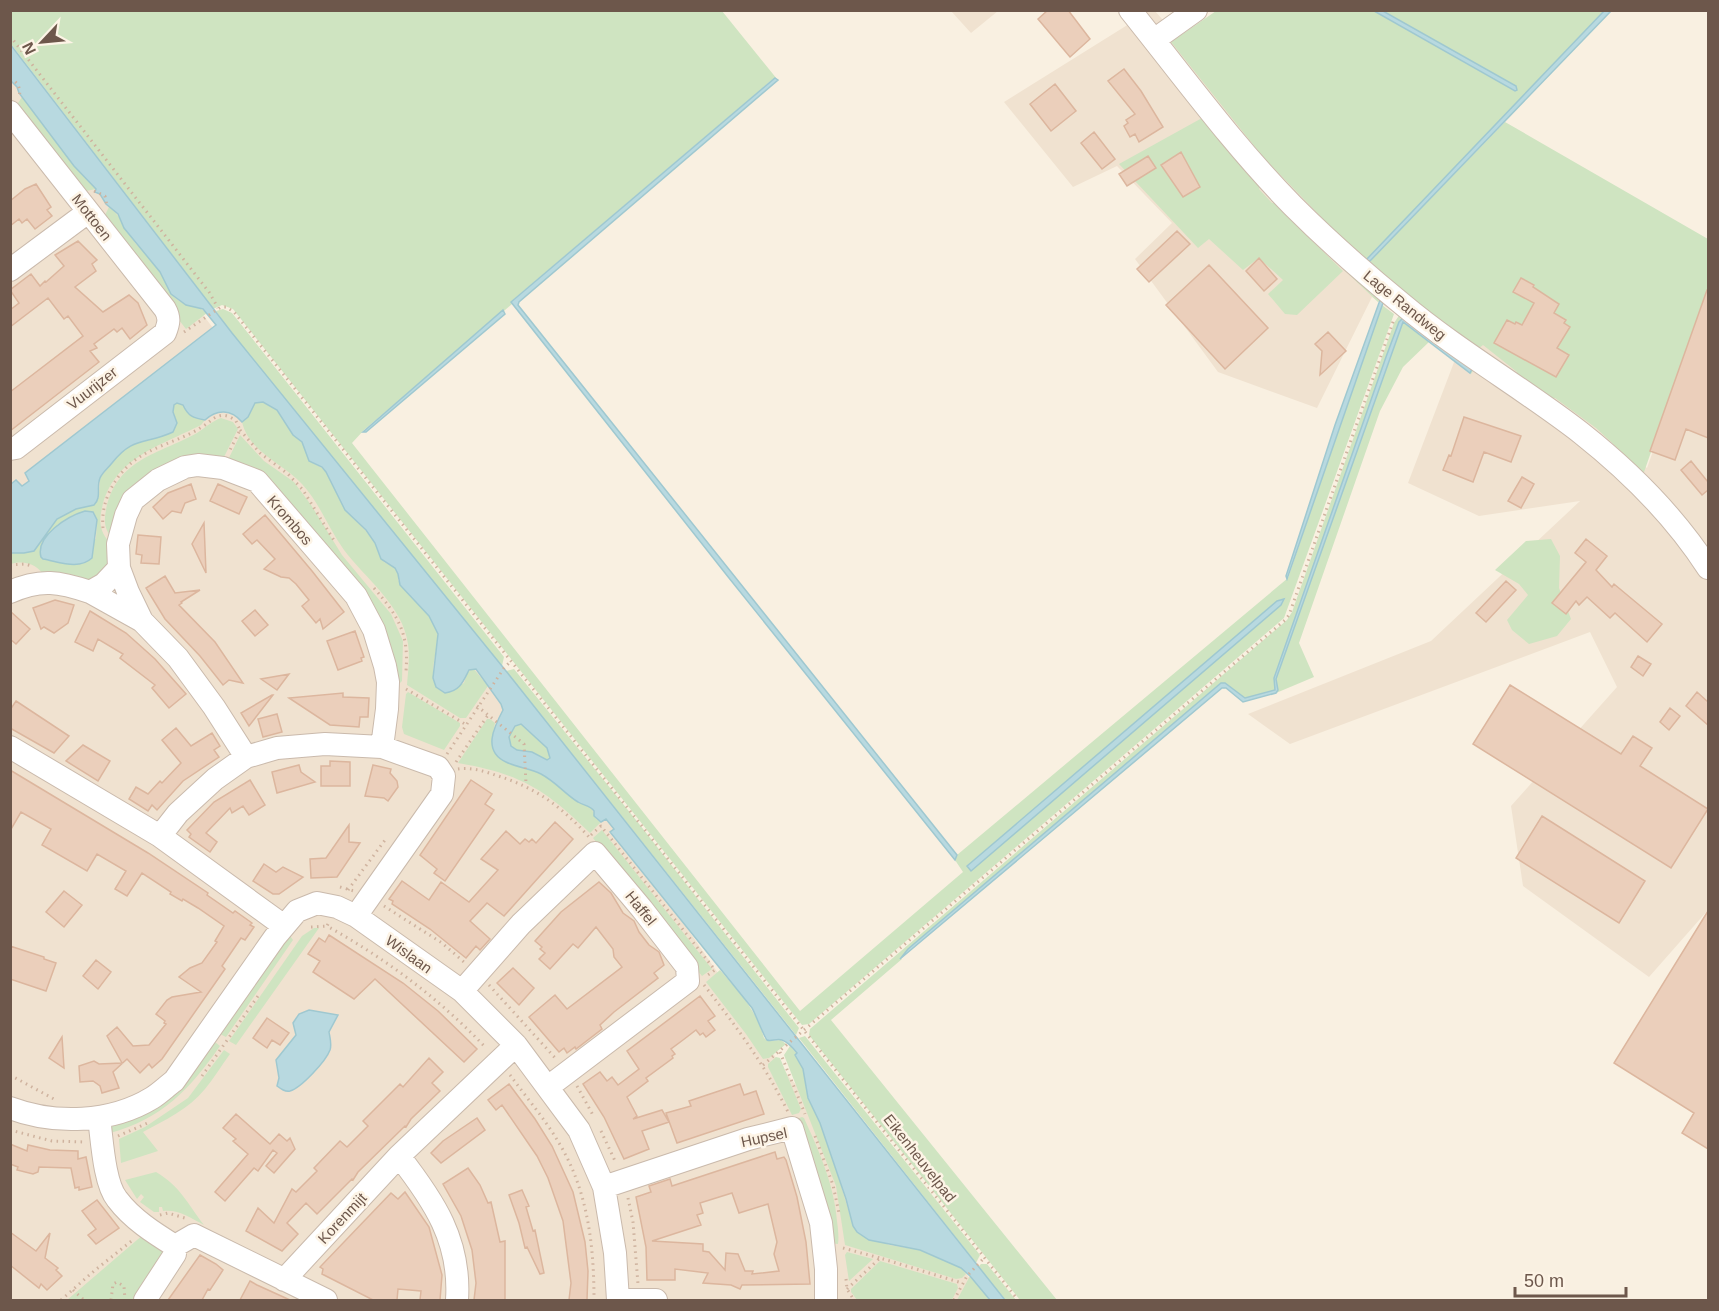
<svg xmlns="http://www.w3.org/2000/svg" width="1719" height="1311" viewBox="0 0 1719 1311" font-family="Arial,sans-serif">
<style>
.residential{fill:#f0e2d0}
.green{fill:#cfe4c1;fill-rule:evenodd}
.water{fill:#b8d9e0;stroke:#9fc8d0;stroke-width:1.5;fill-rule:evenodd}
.building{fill:#ebcfbb;stroke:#dcb69e;stroke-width:1.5;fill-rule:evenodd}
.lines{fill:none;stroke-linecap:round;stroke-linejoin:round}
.minor-casing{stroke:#cabaac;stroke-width:24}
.path{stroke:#cfb39f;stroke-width:3;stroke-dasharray:1.5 4.5;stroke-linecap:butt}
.minor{stroke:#fff;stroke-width:22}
.labels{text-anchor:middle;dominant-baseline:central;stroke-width:5;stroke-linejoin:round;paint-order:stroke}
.street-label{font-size:15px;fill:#6d574b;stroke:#fdf4e6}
</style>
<rect width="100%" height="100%" fill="#f9f0e1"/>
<!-- residential -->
<path class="residential" d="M 951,11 L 998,11 L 971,33 Z
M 1118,11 L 1155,11 L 1332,214 L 1647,468 L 1708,296 L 1708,910 L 1649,977 L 1523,886 L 1511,806 L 1617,687 L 1590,632 L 1290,744 L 1248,714 L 1431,641 L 1580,501 L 1479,516 L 1408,483 L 1456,357 L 1372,297 L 1317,408 L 1218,372 L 1135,259 L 1172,223 L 1117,166 L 1073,187 L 1004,102 L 1129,24 Z
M 24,77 L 231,352 L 622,833 L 789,1077 L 938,1238 L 987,1300 L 11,1300 L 10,80 Z"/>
<!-- green -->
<path class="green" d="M 11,10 L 722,11 L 777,79 L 773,79 L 514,299 L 511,302 L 512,304 L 364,430 L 352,443 L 800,1011 L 963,872 L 955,860 L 957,855 L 1288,578 L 1378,314 L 1382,305 L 1394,314 L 1284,618 L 809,1024 L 802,1025 L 233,309 L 222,305 L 213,309 L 210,304 L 11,44 ZM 1282,599 L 1281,605 L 970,870 L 968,866 L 1277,601 Z
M 1201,11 L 1209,11 L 1168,40 L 1168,44 L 1267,164 L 1309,209 L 1356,253 L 1263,157 L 1171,42 L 1216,11 L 1374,11 L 1515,91 L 1517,89 L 1516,86 L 1383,11 L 1604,11 L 1366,260 L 1370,261 L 1505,122 L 1708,239 L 1708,289 L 1643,475 L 1638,475 L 1597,438 L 1516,380 L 1517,372 L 1483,345 L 1478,349 L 1472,350 C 1413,305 1353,260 1301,207 C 1253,156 1210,101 1166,46 L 1165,38 L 1168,34 ZM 1555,398 L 1596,428 L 1640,469 L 1639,470 L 1553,401 L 1552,399 Z
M 22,97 L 74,166 L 96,189 L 86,191 L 16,106 Z
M 1202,118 L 1261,185 L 1259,189 L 1272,203 L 1277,203 L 1380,300 L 1378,302 L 1283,212 L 1343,271 L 1297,315 L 1285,314 L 1268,294 L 1283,280 L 1259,258 L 1243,270 L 1209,239 L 1198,248 L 1119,164 Z
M 109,207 C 122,216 126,232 136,244 C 144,253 154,262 160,273 C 166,281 167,290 174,297 C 184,307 197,304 207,313 L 186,329 L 100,219 L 105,215 Z
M 223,309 L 232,313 L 504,657 L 502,666 L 232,333 L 216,311 Z
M 1400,314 L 1476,366 L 1471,374 L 1470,373 L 1472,369 L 1406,319 L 1400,320 L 1399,322 L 1274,678 L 1276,690 L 1245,698 L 1221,683 L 908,949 L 900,958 L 902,959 L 831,1020 L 1057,1300 L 1020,1300 L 809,1035 L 810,1029 L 1287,620 L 1292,612 L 1394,323 Z
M 1403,321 L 1430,341 L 1403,367 L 1380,411 L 1299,643 L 1314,677 L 1276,693 L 1278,691 L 1276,679 Z
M 258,402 L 269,404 L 277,410 L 293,435 L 302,442 L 309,461 L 322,468 L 326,472 L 345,510 L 365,530 L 375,543 L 384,562 L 395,568 L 398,574 L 398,580 C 410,595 435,612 437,632 C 440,651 422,682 445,693 L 464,683 L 467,673 L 473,668 L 488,686 L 466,718 L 460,718 L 407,685 C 408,672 410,657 408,644 C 403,606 365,578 344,550 C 329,529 319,502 302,484 C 282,463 249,452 242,422 L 248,417 L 255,403 Z
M 177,403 L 183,405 C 187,414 195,419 205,420 L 201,425 C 160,446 113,458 102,508 C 98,525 101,534 113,546 L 112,559 L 90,583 L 45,577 C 37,564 25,560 11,564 L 11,553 C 41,554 36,538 54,521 C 64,512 81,507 94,505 L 99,497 L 100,478 L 121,451 L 132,444 L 150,440 L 176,419 L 173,412 L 174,405 ZM 73,515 L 97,520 L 96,538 L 79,565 L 70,563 L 57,525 Z
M 221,418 L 233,422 L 238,429 L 222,461 L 183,461 L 111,537 C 104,528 104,520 106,510 C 116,459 159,454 197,433 C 205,428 212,421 221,418 Z
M 240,435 L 264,461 L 294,482 L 311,505 L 342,555 L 391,614 L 403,641 L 402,681 L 400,683 L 397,682 L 385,646 L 227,462 Z
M 1551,539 L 1560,556 L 1559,588 L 1571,619 L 1557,636 L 1529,644 L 1512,630 L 1507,620 L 1528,595 L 1519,584 L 1495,570 L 1526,541 Z
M 514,669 L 636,820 L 799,1028 L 796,1035 L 506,671 Z
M 408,692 L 460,723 L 460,726 L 444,750 L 404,734 L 402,727 L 406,694 Z
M 487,719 L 490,719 L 495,723 C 492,737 491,749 502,759 L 533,770 L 555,782 L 578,802 L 591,807 L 596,819 L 601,822 L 590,833 C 545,789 521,774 458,763 Z
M 521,724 L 547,748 L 550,758 L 547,760 L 532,752 L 517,750 L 511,746 L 509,737 L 514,726 Z
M 602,830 L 712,969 L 702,976 L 593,838 Z
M 314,928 L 319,928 L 236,1045 L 229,1041 L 302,936 Z
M 288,933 L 293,940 L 226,1037 L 220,1034 Z
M 720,970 C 739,992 756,1009 764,1038 L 768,1041 L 781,1040 L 786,1044 L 769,1058 L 763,1059 L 746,1034 L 706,982 Z
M 805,1036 L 980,1255 L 976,1263 L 799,1038 Z
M 215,1042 L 220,1046 C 190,1089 162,1119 110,1133 L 111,1123 Z
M 790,1046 L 797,1054 L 795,1055 L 803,1069 L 808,1098 L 820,1123 L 834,1162 L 853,1226 L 889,1245 L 920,1250 L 961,1268 L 966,1274 L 962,1278 L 956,1279 L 845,1245 L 836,1186 L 784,1055 Z
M 224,1050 L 230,1054 C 222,1065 214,1078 205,1089 C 189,1109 165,1120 143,1132 L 158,1151 L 121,1163 L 119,1139 L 145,1127 L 188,1098 Z
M 776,1057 L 780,1058 L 801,1109 L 799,1113 L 792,1115 L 768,1067 L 768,1064 Z
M 802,1117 L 804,1118 C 819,1151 834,1184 837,1221 C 838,1228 839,1237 838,1244 L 828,1243 L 794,1120 Z
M 156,1172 C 181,1187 187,1203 204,1225 C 191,1218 178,1209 163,1211 L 162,1207 L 159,1207 L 159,1212 L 154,1212 L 140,1202 L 144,1197 L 141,1194 L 137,1199 L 125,1180 Z
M 144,1234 L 167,1250 L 140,1300 L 67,1300 Z
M 847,1252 L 873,1259 L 849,1281 L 845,1255 Z
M 880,1261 L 957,1284 L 958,1288 L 952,1300 L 857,1300 L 851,1292 L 851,1289 Z
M 981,1264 L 987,1264 L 1016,1300 L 1005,1300 L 978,1267 Z
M 970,1276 L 990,1300 L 957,1300 Z"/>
<!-- water -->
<path class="water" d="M 1374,11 L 1383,11 L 1516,86 L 1517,90 L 1515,91 Z
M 1604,11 L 1611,11 L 1370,261 L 1366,260 Z
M 10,44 L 232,333 L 506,671 L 1005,1300 L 990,1300 L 970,1276 L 961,1268 L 920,1250 L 869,1240 L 857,1232 L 853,1226 L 846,1199 L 820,1123 L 808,1098 L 803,1069 L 795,1055 L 797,1053 C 793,1048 788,1042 782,1040 C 777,1038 771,1042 767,1040 C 765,1039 755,1013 752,1008 L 610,832 L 614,829 L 606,819 L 601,822 L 594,816 L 594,811 C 590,805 584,806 578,802 C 565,794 556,782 541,774 C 530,768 518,768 506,762 C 482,751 494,727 503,710 L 501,704 L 476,669 L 469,670 C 463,682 460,691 445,693 L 436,687 L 433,678 L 438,634 L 429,616 L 400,585 L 398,574 L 395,568 L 381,559 L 375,543 L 366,530 L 345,510 L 326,472 L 322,467 L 309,461 L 302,442 L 293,435 L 277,410 L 263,402 L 255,403 L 248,417 L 242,422 C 231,409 217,409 205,420 C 193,418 188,416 183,405 L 177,403 L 174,405 L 173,412 L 177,423 L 173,432 C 145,445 133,436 112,463 C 108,468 102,473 100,478 C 96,488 102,497 94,505 L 76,509 L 57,519 L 34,551 L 24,553 L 11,553 L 11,484 L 16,480 L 22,486 L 29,481 L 25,473 L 216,325 L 203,309 L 186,305 L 171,294 L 160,272 L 124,228 L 118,214 L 106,204 L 100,194 L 95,192 L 96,189 L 74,166 L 19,93 L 17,87 L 11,81 ZM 521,724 L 547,748 L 550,758 L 547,760 L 532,752 L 517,750 L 511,746 L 509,737 L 515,726 Z
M 775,78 L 778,80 L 519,302 L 518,305 L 957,855 L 955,860 L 729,578 L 511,302 Z
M 1380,300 L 1383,303 L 1287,579 L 1286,576 L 1335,425 Z
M 503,310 L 505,314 L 366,432 L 363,432 Z
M 1404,317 L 1472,369 L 1470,373 L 1403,322 L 1276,679 L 1278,690 L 1276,693 L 1243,702 L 1226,688 L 1222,688 L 900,959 L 908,949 L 1221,683 L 1225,683 L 1245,698 L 1275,690 L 1274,678 L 1386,357 L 1399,322 Z
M 85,511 L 93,512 L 97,520 L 92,558 C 79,570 60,562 43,559 L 41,557 C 35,536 68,516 85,511 Z
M 1284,599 L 1281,605 L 971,871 L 967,866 L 1277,601 Z
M 309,1010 L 338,1015 L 329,1032 C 330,1038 332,1044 330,1050 C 326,1061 301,1088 290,1091 C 285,1092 281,1089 277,1086 L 279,1078 L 276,1060 L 296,1035 L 293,1023 L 299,1014 Z"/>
<!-- building -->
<path class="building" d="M 1048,10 L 1068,10 L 1090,39 L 1070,57 L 1038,19 Z
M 1124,69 L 1141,91 L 1163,127 L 1139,142 L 1135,134 L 1130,137 L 1124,126 L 1128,123 L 1126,120 L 1135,114 L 1108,81 Z
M 1055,84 L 1076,111 L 1051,131 L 1030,104 Z
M 1094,132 L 1115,159 L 1102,169 L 1081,143 Z
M 1181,152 L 1200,187 L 1183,197 L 1161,165 Z
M 1148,156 L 1156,168 L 1127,186 L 1119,174 Z
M 36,184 L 51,207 L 47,210 L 52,216 L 35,229 L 27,219 L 22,223 L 19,219 L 10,226 L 10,201 L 25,189 Z
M 1177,231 L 1190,244 L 1149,282 L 1137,269 Z
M 78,241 L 97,260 L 92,264 L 96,271 L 75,287 L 103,312 L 129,295 L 138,303 L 147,325 L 130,339 L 122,328 L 117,332 L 114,329 L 94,344 L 97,348 L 90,351 L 99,362 L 10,431 L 10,392 L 83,336 L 68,316 L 64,319 L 48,298 L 10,327 L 10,310 L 19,303 L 10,290 L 31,274 L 40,286 L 45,281 L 46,282 L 64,266 L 55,255 Z
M 1259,258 L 1277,279 L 1264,291 L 1246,271 Z
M 1209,265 L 1268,328 L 1225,369 L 1166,305 Z
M 1521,278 L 1534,285 L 1533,287 L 1559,304 L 1554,313 L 1566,320 L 1564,323 L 1570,327 L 1557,348 L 1569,355 L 1556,377 L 1494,343 L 1507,320 L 1515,324 L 1516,322 L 1522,325 L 1534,303 L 1513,292 Z
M 1707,290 L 1708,290 L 1708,438 L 1686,429 L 1675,460 L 1650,451 Z
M 1328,332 L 1346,351 L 1320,375 L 1322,351 L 1315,344 Z
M 1464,417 L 1521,436 L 1511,462 L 1484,452 L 1473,482 L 1443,470 L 1449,455 L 1451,456 Z
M 1691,461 L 1708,482 L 1708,490 L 1702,495 L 1681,470 Z
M 1522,477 L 1534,484 L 1521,508 L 1508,501 Z
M 191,484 L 196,499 L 185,503 L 181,513 L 172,511 L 163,519 L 153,507 L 168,493 Z
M 218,484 L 247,497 L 239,514 L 210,501 Z
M 265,515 L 312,571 L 344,612 L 323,629 L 320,619 L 316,623 L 302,606 L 309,600 L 296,584 L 289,578 L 281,577 L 264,569 L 275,559 L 257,540 L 252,544 L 243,534 Z
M 204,523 L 206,573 L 192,544 Z
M 138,535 L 161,537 L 159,564 L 141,563 L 142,555 L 136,554 Z
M 1586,539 L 1607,556 L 1596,570 L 1612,587 L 1614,584 L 1662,624 L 1647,642 L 1615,613 L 1610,618 L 1587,597 L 1579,605 L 1576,601 L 1566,614 L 1552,603 L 1586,562 L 1575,553 Z
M 165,576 L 175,593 L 200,590 L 181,602 L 182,603 L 179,605 L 215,642 L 243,683 L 229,680 L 223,685 L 200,656 L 165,619 L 146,588 Z
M 1506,581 L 1516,590 L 1486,622 L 1476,613 Z
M 55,600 L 74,605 L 68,623 L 54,633 L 44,627 L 41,629 L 33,608 Z
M 255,610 L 268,625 L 255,636 L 242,621 Z
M 10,611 L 30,629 L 16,644 L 10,639 Z
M 90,611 L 126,633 L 155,659 L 186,694 L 169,708 L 152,688 L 155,685 L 120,658 L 123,654 L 98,639 L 93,651 L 75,642 Z
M 355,631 L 364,657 L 361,658 L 362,661 L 338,670 L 327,641 Z
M 1638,656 L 1651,664 L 1643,676 L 1631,667 Z
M 289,674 L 277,690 L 261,679 Z
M 1510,685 L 1621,754 L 1633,736 L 1652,748 L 1640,766 L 1708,809 L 1671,868 L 1473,744 Z
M 1697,692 L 1708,702 L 1708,725 L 1686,706 Z
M 343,693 L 343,697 L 369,698 L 368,717 L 360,717 L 359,727 L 330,725 L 289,698 Z
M 272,695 L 273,695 L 249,726 L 241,713 Z
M 16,701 L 69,736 L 54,753 L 10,728 L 10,710 Z
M 1670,708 L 1680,716 L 1669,730 L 1660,722 Z
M 277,714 L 282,732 L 263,737 L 258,719 Z
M 176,728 L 191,746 L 212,733 L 220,746 L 214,750 L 219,757 L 183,781 L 157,810 L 152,805 L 148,811 L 129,799 L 136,787 L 148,794 L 160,781 L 162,783 L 181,763 L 162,740 Z
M 83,745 L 110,761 L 98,781 L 66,761 Z
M 330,761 L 350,762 L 350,786 L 321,786 L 321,766 L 330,766 Z
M 299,765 L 301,772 L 315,782 L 277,793 L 272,772 Z
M 373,765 L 391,769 L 390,773 L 397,781 L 398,787 L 388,801 L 384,798 L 365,796 Z
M 10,770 L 148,853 L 208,893 L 207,895 L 233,913 L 235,911 L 252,923 L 250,925 L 254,927 L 245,940 L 241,938 L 222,966 L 225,969 L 162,1059 L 152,1068 L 149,1064 L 140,1073 L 127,1059 L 113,1072 L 119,1088 L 102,1093 L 100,1086 L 93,1081 L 80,1082 L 79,1066 L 94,1061 L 99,1064 L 122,1063 L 107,1036 L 117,1027 L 133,1046 L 149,1045 L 166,1024 L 164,1023 L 165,1021 L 156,1014 L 167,1000 L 172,997 L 201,992 L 179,977 L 190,968 L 202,963 L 217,942 L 215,941 L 224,926 L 198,908 L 183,899 L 182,901 L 170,894 L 171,892 L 142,873 L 127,896 L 115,889 L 126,871 L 97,854 L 87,871 L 42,845 L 51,829 L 21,812 L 10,831 Z
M 250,780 L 265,805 L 249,815 L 243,806 L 232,813 L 230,808 L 206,833 L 217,842 L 210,852 L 189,837 L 191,834 L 187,830 L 214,802 Z
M 471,780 L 492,794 L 485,804 L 494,810 L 445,881 L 434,873 L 437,869 L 420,855 Z
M 1542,816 L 1645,881 L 1619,923 L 1516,858 Z
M 555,822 L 573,839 L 504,916 L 487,903 L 470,921 L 490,939 L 480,950 L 476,946 L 466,958 L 430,929 L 392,904 L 393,901 L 389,899 L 402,881 L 429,900 L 441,882 L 469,902 L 498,870 L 481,859 L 506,831 L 520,844 L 525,839 L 529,842 L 532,839 L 536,843 Z
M 349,825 L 349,842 L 360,843 L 337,877 L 311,878 L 310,859 L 326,858 Z
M 264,864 L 276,872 L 283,867 L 303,877 L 279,894 L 273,894 L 253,881 Z
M 599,882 L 611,893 L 623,913 L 634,921 L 639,932 L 649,945 L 659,952 L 664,965 L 654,973 L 658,978 L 614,1012 L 600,1025 L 602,1029 L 576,1049 L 575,1047 L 567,1053 L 564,1048 L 559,1052 L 529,1017 L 555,995 L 567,1009 L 622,967 L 614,957 L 613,949 L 596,927 L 578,948 L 573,944 L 550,969 L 539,959 L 545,953 L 540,949 L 542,947 L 535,941 L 561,912 Z
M 64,891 L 82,905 L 64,927 L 46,912 Z
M 1708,911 L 1708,1149 L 1682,1133 L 1694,1113 L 1614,1063 Z
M 329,935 L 403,983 L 438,1011 L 477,1049 L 464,1062 L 375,979 L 354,999 L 313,972 L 320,961 L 308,954 L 319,938 L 325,942 Z
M 10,946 L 44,957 L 44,959 L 56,963 L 46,991 L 10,979 Z
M 96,960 L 111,972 L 98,989 L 83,976 Z
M 513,968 L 534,988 L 519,1005 L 497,983 Z
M 700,996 L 715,1016 L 708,1021 L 715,1030 L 706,1037 L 703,1033 L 700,1035 L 696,1030 L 683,1040 L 671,1049 L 675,1054 L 672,1056 L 673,1058 L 646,1078 L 648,1081 L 627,1097 L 637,1116 L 633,1119 L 662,1110 L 669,1122 L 642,1131 L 649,1149 L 624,1159 L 604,1117 L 583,1084 L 600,1072 L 607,1081 L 612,1077 L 618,1085 L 639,1069 L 627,1051 Z
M 267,1018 L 289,1033 L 280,1045 L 272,1040 L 267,1048 L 253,1038 Z
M 62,1037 L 64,1068 L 49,1058 Z
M 429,1058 L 443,1072 L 432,1083 L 440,1091 L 411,1119 L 406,1127 L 405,1126 L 358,1172 L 353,1180 L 352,1179 L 317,1214 L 306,1203 L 287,1223 L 298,1234 L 282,1251 L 246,1231 L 258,1208 L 274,1223 L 292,1189 L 296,1192 L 317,1171 L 314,1168 L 340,1141 L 347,1147 L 368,1126 L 363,1121 L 400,1084 L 403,1087 Z
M 509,1084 L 535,1119 L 552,1146 L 573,1192 L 585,1242 L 588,1271 L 587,1300 L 569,1300 L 571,1283 L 563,1221 L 548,1178 L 537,1156 L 502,1105 L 496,1110 L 488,1100 Z
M 740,1084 L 744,1095 L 756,1091 L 764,1114 L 677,1143 L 666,1113 L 691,1106 L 689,1101 Z
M 236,1114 L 270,1144 L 279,1134 L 287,1141 L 290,1138 L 295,1149 L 274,1173 L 266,1166 L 277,1153 L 273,1150 L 258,1171 L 254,1168 L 225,1201 L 215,1192 L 248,1154 L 233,1141 L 236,1139 L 223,1128 Z
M 477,1118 L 485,1130 L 441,1163 L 431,1153 L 443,1141 Z
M 10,1144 L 27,1151 L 28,1145 L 50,1150 L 78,1151 L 78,1159 L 86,1157 L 92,1187 L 79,1190 L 79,1187 L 75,1188 L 71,1168 L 39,1167 L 38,1172 L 33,1174 L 17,1170 L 18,1167 L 10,1164 Z
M 775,1152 L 777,1159 L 784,1157 L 786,1160 L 797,1197 L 806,1242 L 810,1284 L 742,1285 L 740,1289 L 731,1285 L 703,1283 L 708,1273 L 675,1269 L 675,1280 L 647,1280 L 646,1247 L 636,1197 L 651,1192 L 649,1186 L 670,1179 L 672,1186 ZM 732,1193 L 739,1213 L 768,1204 L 777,1242 L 774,1254 L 779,1271 L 752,1274 L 753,1271 L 745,1271 L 738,1254 L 726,1253 L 725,1270 L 709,1252 L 703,1251 L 703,1244 L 652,1241 L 701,1225 L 697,1215 L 703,1213 L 700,1203 Z
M 468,1168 L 480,1185 L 488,1203 L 491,1202 L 500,1242 L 505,1241 L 505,1300 L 474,1300 L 476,1283 L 472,1250 L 461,1216 L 443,1184 Z
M 522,1190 L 529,1206 L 526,1207 L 533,1231 L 535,1230 L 544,1273 L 540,1274 L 527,1247 L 525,1248 L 519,1223 L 509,1195 Z
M 405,1192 L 429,1227 L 442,1275 L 440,1300 L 420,1300 L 421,1291 L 398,1289 L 397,1300 L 373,1300 L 322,1274 L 323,1269 L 320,1267 L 391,1193 L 398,1199 Z
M 97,1200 L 119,1228 L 96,1244 L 88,1235 L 96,1229 L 82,1211 Z
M 10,1232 L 36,1251 L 50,1233 L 45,1258 L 58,1268 L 56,1270 L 62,1276 L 47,1290 L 41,1284 L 39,1288 L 10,1265 Z
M 200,1255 L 216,1264 L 223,1270 L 210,1290 L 208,1289 L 202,1300 L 168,1300 Z
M 250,1281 L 257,1285 L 290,1300 L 240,1300 Z"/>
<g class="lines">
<!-- minor casing -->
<g class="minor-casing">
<path id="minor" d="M 1130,10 C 1183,76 1233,145 1293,206 C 1327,240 1363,272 1401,303 C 1458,351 1523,388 1581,433 C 1629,471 1675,517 1708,568
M 1154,40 L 1196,10
M 10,112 L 165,309 C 170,318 169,323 165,333 L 16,448 L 10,449
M 10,270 L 88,212
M 10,592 C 41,578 60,582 90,592 L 104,584 L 119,568
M 90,592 L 142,621
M 10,747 L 160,836 L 284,926
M 246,757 L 214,707 L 178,658 L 142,621 L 128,592 L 119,568 L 118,544 L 126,515 L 133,500 L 158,480 L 185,467 L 198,465 L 223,468 L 257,481 L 356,596 L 374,630 L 385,666 L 388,682 L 387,709 L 382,747
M 160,836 L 178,813 L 215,779 L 246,757 L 277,748 L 325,744 L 382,747 L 438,767 L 444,776 L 442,794 L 356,916
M 462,991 L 521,924 L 595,853 L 642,909 L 687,967 L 688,981 L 548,1087
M 10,1108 C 55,1125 111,1123 152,1098 C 160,1093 167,1086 174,1081 L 275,937 L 297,911 L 317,903 L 337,907 L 356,916 L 462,991 L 516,1045 L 579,1130 L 604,1187 L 615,1253 L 618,1300
M 99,1118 C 102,1139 104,1183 117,1199 C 132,1219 154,1233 175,1246
M 399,1156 C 434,1201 461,1241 457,1300
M 604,1187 L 748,1139 L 792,1128 L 821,1223 L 826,1269 L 826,1300
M 175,1246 L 194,1235 L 326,1300
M 284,1280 L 399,1156 L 516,1045
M 145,1300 L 175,1254 L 175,1246
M 618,1300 L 656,1300"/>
</g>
<!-- path -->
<path class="path" d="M 10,36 L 209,292 L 218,308
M 10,79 C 19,82 21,90 19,98
M 94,191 L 105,196 L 107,206
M 184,332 L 221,307 L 226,307 L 234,312 L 1018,1300
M 240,430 L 260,453 L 288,474 L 303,490 L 335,542
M 103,528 C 101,505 110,485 125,469 C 146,446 179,443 203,426 C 209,423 212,418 219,416 C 225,414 231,417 236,421 L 240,430 L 229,452
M 10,565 L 25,564 L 32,566
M 374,588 C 398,616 409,633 406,671
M 406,689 L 465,724
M 477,706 L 524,744 L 526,784
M 447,754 L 504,668 L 510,662
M 456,762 L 488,715
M 458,769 C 470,767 484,771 495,775 C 535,787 561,806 589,837
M 591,835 L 601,826 L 715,970 L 705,977
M 340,887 L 354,891
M 348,890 L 385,840
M 384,906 L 442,943 L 464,962
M 328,924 L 327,926 C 386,959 440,999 486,1048
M 311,927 L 327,926
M 489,985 L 557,1060
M 704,985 C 736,1026 765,1065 788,1112
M 780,1052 L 805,1114
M 763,1065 L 1285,620 L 1289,615 L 1394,319
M 10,1075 L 54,1099
M 510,1075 C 526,1097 545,1119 559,1143 C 588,1191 594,1246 594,1300
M 202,1076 L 258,996
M 577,1086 L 594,1117
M 10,1130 L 52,1141 L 85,1142
M 601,1131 L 616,1163
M 118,1136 L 150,1122
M 815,1136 L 833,1185 L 839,1213
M 628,1198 L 633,1222 L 638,1284
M 160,1215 L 168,1213 L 188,1219
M 843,1248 L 880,1258
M 846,1279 L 847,1289 L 854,1300
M 847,1289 L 880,1258 L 962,1283
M 73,1290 L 84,1300
M 61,1300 L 94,1271 L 134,1239
M 111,1300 L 113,1284 L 117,1282 L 124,1286 L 125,1300
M 954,1300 L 967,1276 L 984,1258"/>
<!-- minor -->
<use href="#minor" class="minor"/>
</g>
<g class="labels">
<!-- street labels -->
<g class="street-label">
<text transform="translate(92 217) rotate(52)">Mottoen</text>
<text transform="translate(1405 305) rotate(39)">Lage Randweg</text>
<text transform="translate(92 388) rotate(-38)">Vuurijzer</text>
<text transform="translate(290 520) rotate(49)">Krombos</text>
<text transform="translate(641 908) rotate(51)">Haffel</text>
<text transform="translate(409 954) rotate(36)">Wislaan</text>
<text transform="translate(764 1137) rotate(-12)">Hupsel</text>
<text transform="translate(920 1158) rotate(52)">Eikenheuvelpad</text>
<text transform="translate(342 1218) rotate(-47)">Korenmijt</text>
</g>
</g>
<!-- border -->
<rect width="1719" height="1311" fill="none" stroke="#6d574b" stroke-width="24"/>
<!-- north arrow -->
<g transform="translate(42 42) rotate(244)" stroke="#fdf4e6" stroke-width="4.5" paint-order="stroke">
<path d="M0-4.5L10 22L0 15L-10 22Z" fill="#6d574b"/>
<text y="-9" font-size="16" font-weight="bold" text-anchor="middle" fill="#6d574b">N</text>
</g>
<!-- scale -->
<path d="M1515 1287v9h111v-9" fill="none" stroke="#6d574b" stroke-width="3"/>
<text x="1524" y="1287" font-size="18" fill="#6d574b" stroke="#fdf4e6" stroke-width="4.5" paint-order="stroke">50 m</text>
</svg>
